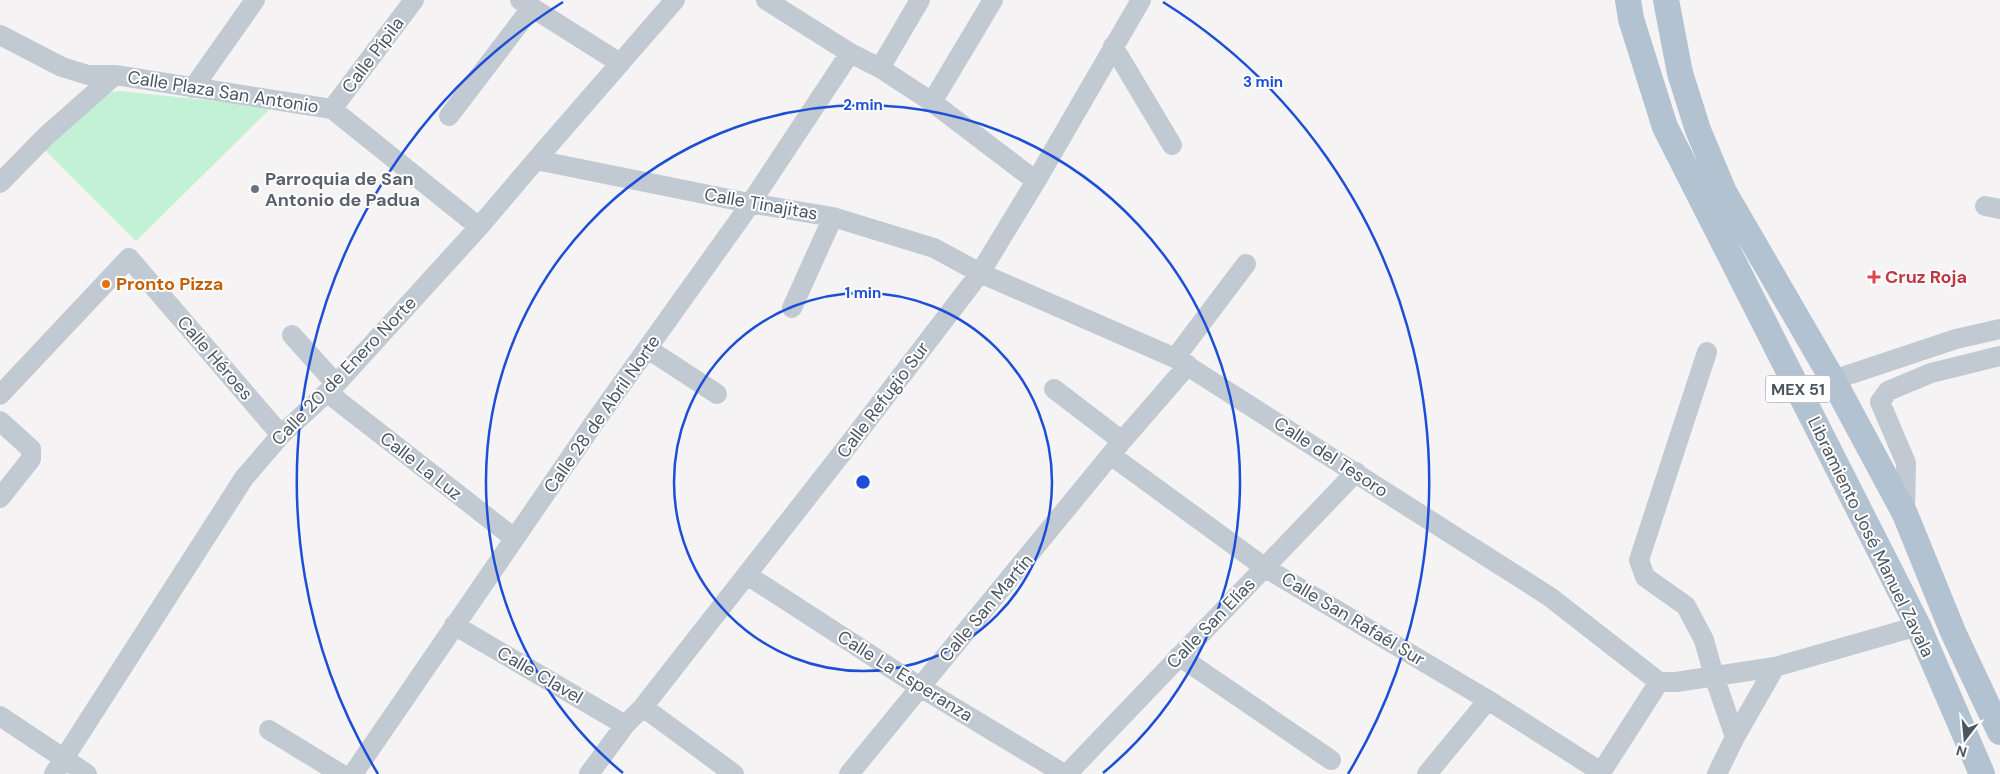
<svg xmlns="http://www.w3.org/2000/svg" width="2000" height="774" viewBox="0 0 2000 774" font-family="'DM Sans',sans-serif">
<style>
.green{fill:#c3f1d5}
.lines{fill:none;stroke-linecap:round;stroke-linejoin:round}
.minor{stroke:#c1cad2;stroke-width:20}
.major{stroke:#b3c2d1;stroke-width:26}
.ring{fill:none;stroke:#1d4ed8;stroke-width:2.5}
.worship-dot{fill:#6b7280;stroke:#fff;stroke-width:2}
.health-dot{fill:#e0444e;stroke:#fff;stroke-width:2}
.food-dot{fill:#e8710a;stroke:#fff;stroke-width:2}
.labels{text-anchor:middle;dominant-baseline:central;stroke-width:4;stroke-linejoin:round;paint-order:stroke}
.shield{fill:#fff;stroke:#808990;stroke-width:1}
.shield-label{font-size:16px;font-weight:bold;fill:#4a5661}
.street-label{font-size:18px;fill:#4a5661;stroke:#fff}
.worship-label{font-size:18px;font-weight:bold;fill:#5b616d;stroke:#fff;text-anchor:start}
.health-label{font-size:18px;font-weight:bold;fill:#be3a42;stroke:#fff;text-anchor:start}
.food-label{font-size:18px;font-weight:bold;fill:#c56008;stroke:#fff;text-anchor:start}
.centre{fill:#1d4ed8;stroke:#fff;stroke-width:2.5}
.ring-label{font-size:15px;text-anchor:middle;font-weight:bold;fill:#1d4ed8;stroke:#fff;stroke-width:4;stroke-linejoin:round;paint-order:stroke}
</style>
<rect width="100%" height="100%" fill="#f5f3f3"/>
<!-- green -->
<path class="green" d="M 120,91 L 272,107 L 136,241 L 41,146 L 111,92 Z"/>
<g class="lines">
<!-- minor -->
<path class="minor" d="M 520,0 L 620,63
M 766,0 L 850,53 L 880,68 L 932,102 L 1036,181
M 0,35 L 62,67 L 88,75 L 115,75 L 332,109 L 479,227
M 1113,46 L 1172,145
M 880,68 L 920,0
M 193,88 L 255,0
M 932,102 L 993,0
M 332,109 L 414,0
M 449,116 L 532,7
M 536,160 L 749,203 L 833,217 L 934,248 L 980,273 L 1175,358 L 1550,597 L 1659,682
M 0,183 L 46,136 L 115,75
M 1985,206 L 2000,209
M 792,308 L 833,217
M 292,335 L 336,384
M 648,349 L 717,394
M 1707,352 L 1639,560 L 1645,577 L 1686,606 L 1704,640 L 1714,676 L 1735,737
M 1175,358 L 1246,264
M 1833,380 L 1956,339 L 2000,329
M 1054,389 L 1122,441
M 328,393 L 514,538
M 0,395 L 129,258 L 281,435
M 0,421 L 31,449 L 31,459 L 0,498
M 1112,456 L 1264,567 L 1488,700 L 1601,772
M 1905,514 L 1906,463 L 1880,402 L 1888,391 L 1931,373 L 2000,356
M 747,575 L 920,687 L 1064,774
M 454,625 L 625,725
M 1179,656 L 1331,760
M 1659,682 L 1676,682 L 1775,667 L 1918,626
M 643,707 L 734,774
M 0,716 L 87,774
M 269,730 L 341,774
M 54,774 L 244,478 L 281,435 L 336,384 L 479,227 L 536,160 L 675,0
M 353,774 L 596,420 L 742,216 L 850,53
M 589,774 L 625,725 L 643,707 L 853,439 L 980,273 L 1036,181 L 1141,0
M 849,774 L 1122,441 L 1188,365
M 1067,774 L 1356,472
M 1427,774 L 1488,700
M 1600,774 L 1659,682
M 1717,774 L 1735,737 L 1775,667"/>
<!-- major -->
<path class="major" d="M 1628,0 L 1631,19 L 1665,127 L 1918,626 L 1982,774
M 1666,0 L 1680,73 L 1698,130 L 1724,192 L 1833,380 L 1905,514 L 1953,632 L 2000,732"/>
</g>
<!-- distance rings -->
<g class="ring">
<circle cx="863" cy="482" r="189"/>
<path d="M623 773A377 377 0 1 1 1103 773"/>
<path d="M378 774A566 566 0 0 1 563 2M1163 2A566 566 0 0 1 1348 774"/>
</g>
<!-- markers -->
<circle class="worship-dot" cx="255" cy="189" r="5"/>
<path class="health-dot" d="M1871.5 269.5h5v5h5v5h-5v5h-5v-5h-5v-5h5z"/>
<circle class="food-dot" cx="106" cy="284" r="5"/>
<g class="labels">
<!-- shield labels -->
<rect class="shield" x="1765.5" y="375.5" width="65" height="27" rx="4"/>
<g class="shield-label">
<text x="1798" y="389">MEX 51</text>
</g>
<!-- street labels -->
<g class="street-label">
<text transform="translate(373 55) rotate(-53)">Calle Pípila</text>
<text transform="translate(223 92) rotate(9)">Calle Plaza San Antonio</text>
<text transform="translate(761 204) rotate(10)">Calle Tinajitas</text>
<text transform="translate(215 358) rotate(49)">Calle Héroes</text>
<text transform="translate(344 371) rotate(-46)">Calle 20 de Enero Norte</text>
<text transform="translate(883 400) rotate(-53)">Calle Refugio Sur</text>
<text transform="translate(602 414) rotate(-55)">Calle 28 de Abril Norte</text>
<text transform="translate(1331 457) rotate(33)">Calle del Tesoro</text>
<text transform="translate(421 466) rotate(38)">Calle La Luz</text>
<text transform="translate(1871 537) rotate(64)">Libramiento José Manuel Zavala</text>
<text transform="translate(986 608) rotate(-50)">Calle San Martín</text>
<text transform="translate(1353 619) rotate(31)">Calle San Rafaél Sur</text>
<text transform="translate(1211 623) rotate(-46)">Calle San Elías</text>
<text transform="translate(540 675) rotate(30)">Calle Clavel</text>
<text transform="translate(905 676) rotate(32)">Calle La Esperanza</text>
</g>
<!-- worship labels -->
<g class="worship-label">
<text x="265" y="179">Parroquia de San<tspan x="265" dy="21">Antonio de Padua</tspan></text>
</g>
<!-- health labels -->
<g class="health-label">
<text x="1885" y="277">Cruz Roja</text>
</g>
<!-- food labels -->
<g class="food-label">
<text x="116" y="284">Pronto Pizza</text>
</g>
</g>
<circle cx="863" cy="482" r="8" class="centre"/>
<g class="ring-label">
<text x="1263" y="87">3 min</text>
<text x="863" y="110">2 min</text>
<text x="863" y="298">1 min</text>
</g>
<!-- north arrow -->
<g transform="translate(1965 739) rotate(196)" stroke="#ffffff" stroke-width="4" paint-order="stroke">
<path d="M0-4L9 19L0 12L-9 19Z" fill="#4a5661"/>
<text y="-8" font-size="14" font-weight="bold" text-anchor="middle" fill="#4a5661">N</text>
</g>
</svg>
